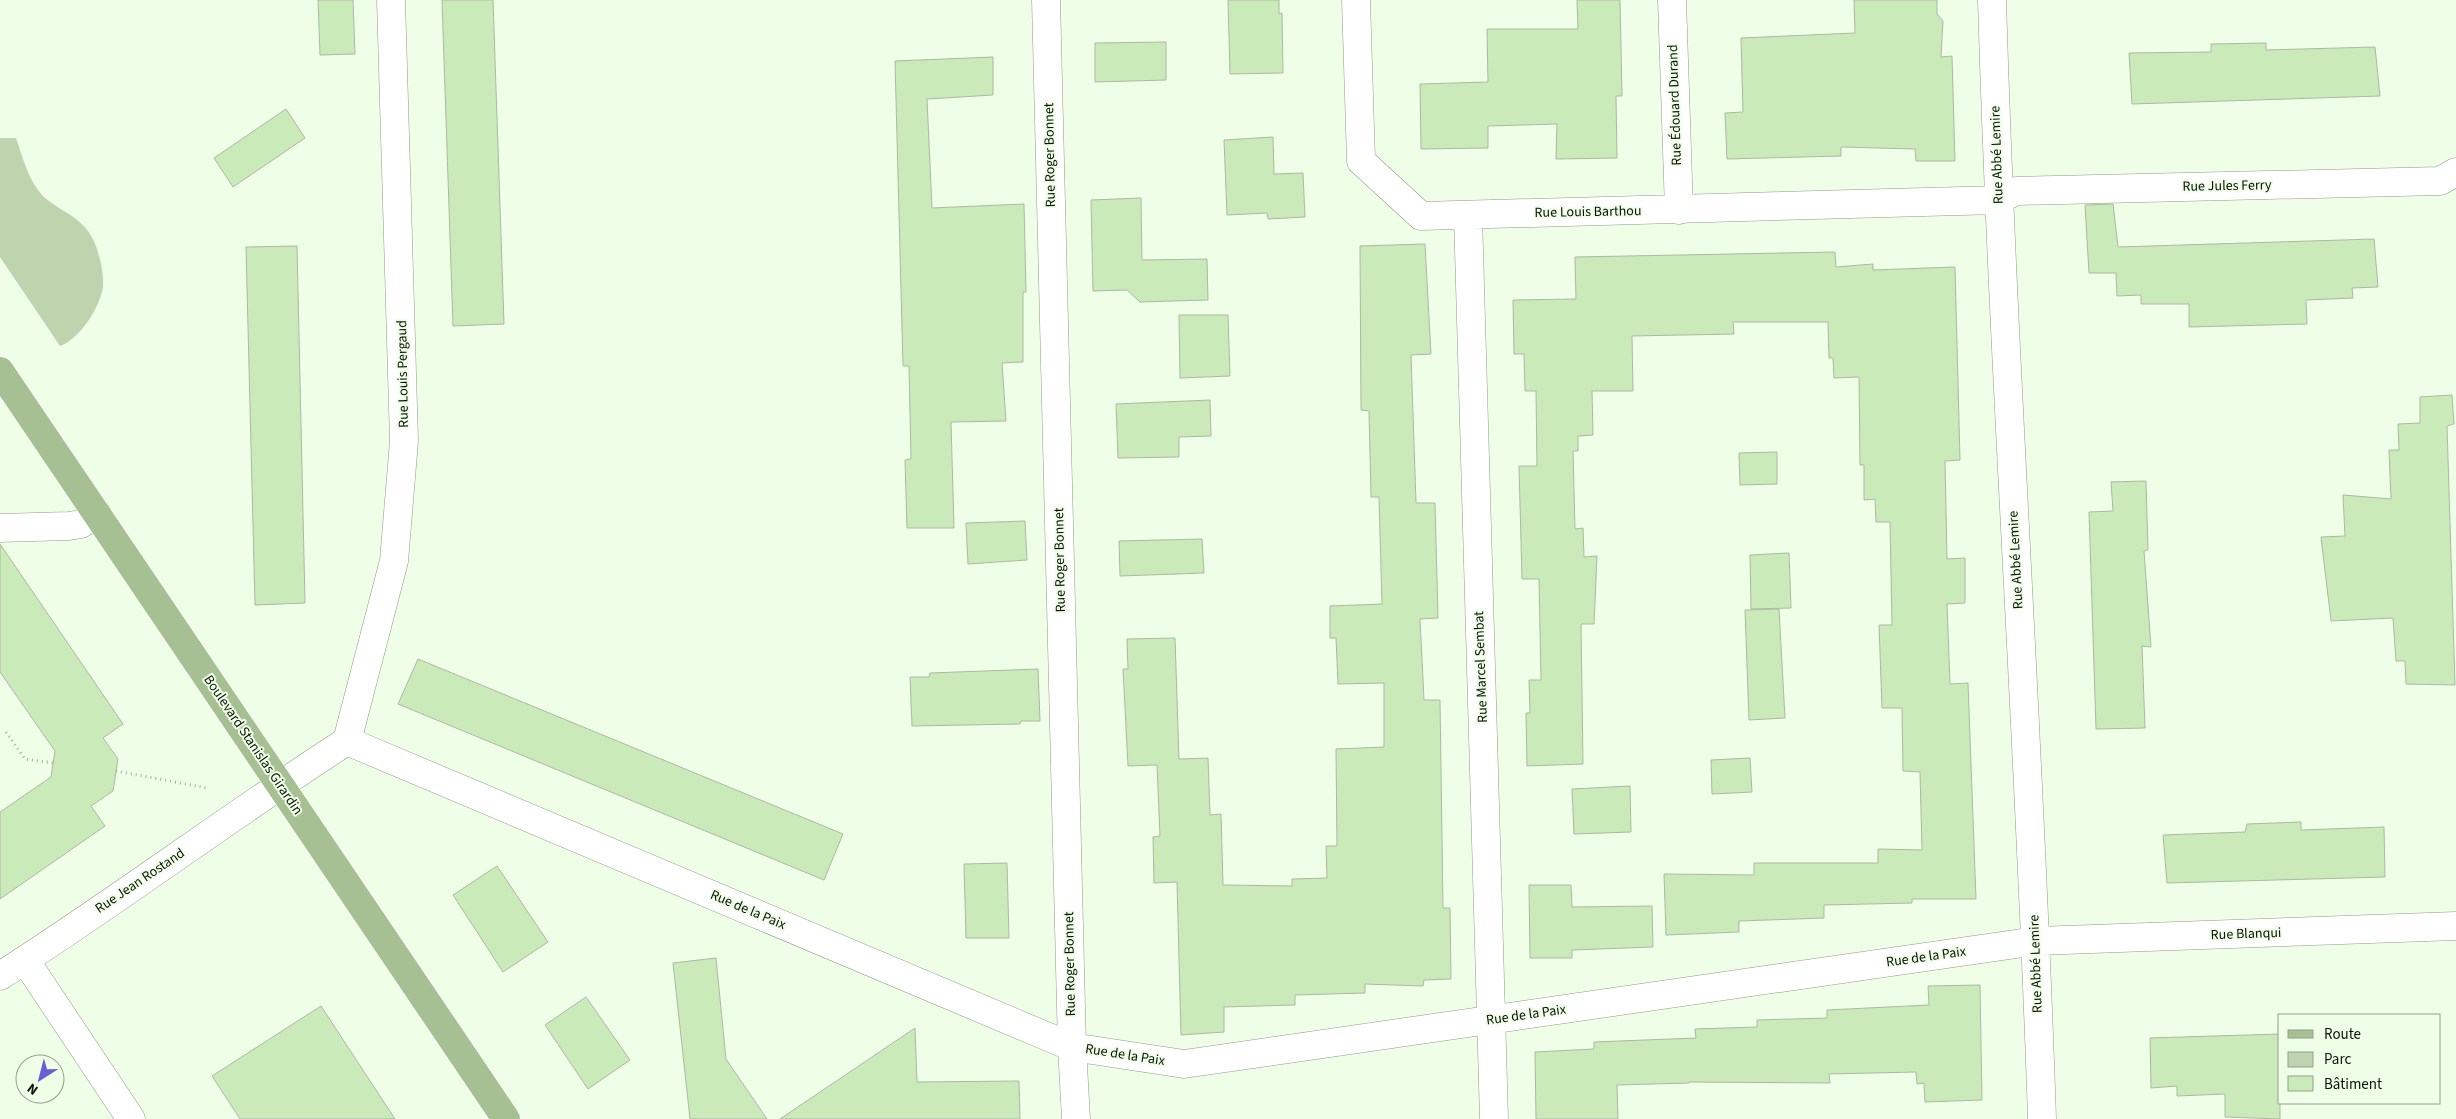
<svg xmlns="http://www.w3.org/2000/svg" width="2456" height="1119" viewBox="0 0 2456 1119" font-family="'Source Sans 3',sans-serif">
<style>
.green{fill:#bdd4af}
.building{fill:#cbeab9;stroke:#abb9a2}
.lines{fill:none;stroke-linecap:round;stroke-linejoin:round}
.minor-casing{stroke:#8e9c86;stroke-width:29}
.major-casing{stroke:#fff;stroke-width:29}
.path{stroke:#a2ae9c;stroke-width:3;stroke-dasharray:1 4;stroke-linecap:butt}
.minor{stroke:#fff;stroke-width:28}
.major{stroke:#a6c094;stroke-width:28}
.labels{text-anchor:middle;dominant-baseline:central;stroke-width:4;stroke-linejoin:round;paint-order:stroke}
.street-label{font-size:14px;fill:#0c1109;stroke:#efffe7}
</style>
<rect width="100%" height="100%" fill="#efffe7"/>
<!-- green -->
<path class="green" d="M 16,138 C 23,158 28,180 43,196 C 58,210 79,216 90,234 C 98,246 104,271 103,286 C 101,306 80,339 60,346 L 0,257 L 0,138 Z"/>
<!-- building -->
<path class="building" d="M 318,0 L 353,0 L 355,54 L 320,55 Z
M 442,0 L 493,0 L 504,324 L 453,326 Z
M 1228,0 L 1279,0 L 1279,14 L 1282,13 L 1283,73 L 1230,74 Z
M 1577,0 L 1620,0 L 1622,96 L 1616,96 L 1617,158 L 1556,159 L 1557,124 L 1488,126 L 1488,148 L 1421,149 L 1420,84 L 1488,82 L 1487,29 L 1578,29 Z
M 1854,0 L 1937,0 L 1937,14 L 1943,21 L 1941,57 L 1952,56 L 1955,161 L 1916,161 L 1915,149 L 1841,147 L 1841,156 L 1727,159 L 1725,113 L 1743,112 L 1741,38 L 1855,33 Z
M 1166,42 L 1166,80 L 1095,82 L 1095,43 Z
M 2266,43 L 2266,50 L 2375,47 L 2380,96 L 2132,104 L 2129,53 L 2211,52 L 2211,44 Z
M 993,57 L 993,95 L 927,99 L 932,208 L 1024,204 L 1026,292 L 1023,292 L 1023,362 L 1002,363 L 1006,421 L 951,422 L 954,528 L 907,528 L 905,460 L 911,459 L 909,366 L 903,366 L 895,61 Z
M 286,109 L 305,138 L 233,187 L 214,158 Z
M 1273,137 L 1274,174 L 1303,173 L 1305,217 L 1268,219 L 1267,213 L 1227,215 L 1224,140 Z
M 1141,198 L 1142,260 L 1207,259 L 1208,300 L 1140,302 L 1127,290 L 1093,291 L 1091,200 Z
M 2113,204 L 2118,247 L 2374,239 L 2378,287 L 2352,288 L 2353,298 L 2306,300 L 2307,324 L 2189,327 L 2189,304 L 2141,304 L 2141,295 L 2117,296 L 2116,273 L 2089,273 L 2085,205 Z
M 1425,244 L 1431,354 L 1411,355 L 1416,503 L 1435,503 L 1438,618 L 1420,619 L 1424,700 L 1440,700 L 1443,908 L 1450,908 L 1451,979 L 1424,980 L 1423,986 L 1365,984 L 1365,993 L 1295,995 L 1295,1005 L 1224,1007 L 1224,1032 L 1181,1035 L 1177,882 L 1154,883 L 1153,837 L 1160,836 L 1157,765 L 1128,766 L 1123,669 L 1128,669 L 1127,639 L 1175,638 L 1179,759 L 1208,758 L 1210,815 L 1221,814 L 1223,885 L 1292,886 L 1292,879 L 1327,878 L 1326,846 L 1337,846 L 1336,749 L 1384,747 L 1384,683 L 1338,684 L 1336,638 L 1330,638 L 1330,606 L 1382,604 L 1379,497 L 1371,497 L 1369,411 L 1361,410 L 1360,246 Z
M 297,246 L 305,603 L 255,605 L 246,247 Z
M 1835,252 L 1836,267 L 1873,264 L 1873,270 L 1955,267 L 1960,460 L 1945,461 L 1947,559 L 1965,558 L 1965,603 L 1947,604 L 1950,684 L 1968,683 L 1976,899 L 1912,899 L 1912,903 L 1824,905 L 1824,918 L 1739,921 L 1739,932 L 1666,935 L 1664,874 L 1754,875 L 1754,863 L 1878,863 L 1878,849 L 1922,850 L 1920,772 L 1903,771 L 1902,708 L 1882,708 L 1879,625 L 1892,625 L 1890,522 L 1876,522 L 1875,499 L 1864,500 L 1864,465 L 1860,465 L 1859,377 L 1834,378 L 1833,358 L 1829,358 L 1828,322 L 1733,322 L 1734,334 L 1632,336 L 1633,391 L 1592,391 L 1593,435 L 1578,436 L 1578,451 L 1573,451 L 1575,529 L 1583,528 L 1584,557 L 1597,556 L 1594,624 L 1581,624 L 1583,764 L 1527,766 L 1526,713 L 1530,713 L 1529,680 L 1541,680 L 1539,579 L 1522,579 L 1519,466 L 1537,466 L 1536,391 L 1525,391 L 1524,354 L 1514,354 L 1513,300 L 1576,299 L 1575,257 Z
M 1179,315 L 1228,315 L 1230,376 L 1180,378 Z
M 2452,395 L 2454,424 L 2447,426 L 2455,685 L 2406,684 L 2405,661 L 2396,661 L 2393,618 L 2331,621 L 2321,537 L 2345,536 L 2343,495 L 2391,499 L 2389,450 L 2399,450 L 2398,424 L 2420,423 L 2420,397 Z
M 1210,400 L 1211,436 L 1179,437 L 1179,457 L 1118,458 L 1116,404 Z
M 1777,452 L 1777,484 L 1740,485 L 1739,453 Z
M 2146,481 L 2148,550 L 2144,551 L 2151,647 L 2142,646 L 2145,728 L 2096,729 L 2089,512 L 2113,511 L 2111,482 Z
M 1025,521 L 1027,560 L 968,564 L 966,523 Z
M 1202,539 L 1204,573 L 1120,576 L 1119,541 Z
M 0,544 L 123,724 L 103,738 L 118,759 L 113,791 L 91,806 L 105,826 L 0,899 L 0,812 L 51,777 L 55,751 L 0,672 Z
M 1789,553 L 1791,608 L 1751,609 L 1750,555 Z
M 1779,609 L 1785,718 L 1749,720 L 1745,610 Z
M 418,659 L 843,834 L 824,880 L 398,704 Z
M 1038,669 L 1040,721 L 1021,721 L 1020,724 L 912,726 L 910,677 L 929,677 L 930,673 Z
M 1750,758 L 1752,792 L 1712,794 L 1711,760 Z
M 1630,786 L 1631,832 L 1574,834 L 1572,789 Z
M 2301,822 L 2301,830 L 2384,827 L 2385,877 L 2167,883 L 2163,835 L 2245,832 L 2247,824 Z
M 1007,863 L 1009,938 L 966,938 L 964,864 Z
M 497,866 L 548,942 L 503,972 L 453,895 Z
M 1529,885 L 1571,885 L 1572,907 L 1652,906 L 1653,947 L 1572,950 L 1572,958 L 1530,958 Z
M 716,958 L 726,1059 L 767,1119 L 690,1119 L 673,963 Z
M 1980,985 L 1982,1100 L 1925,1102 L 1924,1083 L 1917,1084 L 1916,1072 L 1829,1074 L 1830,1083 L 1689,1082 L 1689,1083 L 1617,1085 L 1618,1119 L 1536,1119 L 1535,1052 L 1594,1049 L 1594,1042 L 1696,1038 L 1695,1029 L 1757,1027 L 1757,1020 L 1827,1018 L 1827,1010 L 1929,1005 L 1928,986 Z
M 586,997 L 630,1060 L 588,1089 L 545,1025 Z
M 321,1006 L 395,1119 L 240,1119 L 212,1076 Z
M 915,1028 L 917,1082 L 1019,1081 L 1020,1119 L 780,1119 Z
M 2280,1034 L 2280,1119 L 2225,1117 L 2225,1094 L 2177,1096 L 2177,1086 L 2151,1088 L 2150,1038 Z"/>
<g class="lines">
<!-- minor casing -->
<g class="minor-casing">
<path id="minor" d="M 1046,0 L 1072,1047 L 1076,1119
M 1356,0 L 1361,161 L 1421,216 L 1998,200 L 2016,191 L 2440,181 L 2456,172
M 1672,0 L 1679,210
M 1992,0 C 2003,373 2030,746 2042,1119
M 1468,215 L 1494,1119
M 0,528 L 69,526 L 81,524 L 97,514
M 347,741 L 1072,1047 L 1184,1064 L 2036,941 L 2456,926
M 347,741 L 394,561 L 404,441 L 391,0
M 25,960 L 131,1119
M 0,976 C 118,901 230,816 347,741"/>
</g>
<!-- major casing -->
<g class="major-casing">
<path id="major" d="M 0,371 L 506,1119"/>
</g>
<!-- path -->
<path class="path" d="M 6,732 L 25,759 L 53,763
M 116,771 L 207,788"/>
<!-- minor -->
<use href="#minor" class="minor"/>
<!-- major -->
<use href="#major" class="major"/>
</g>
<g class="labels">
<!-- street labels -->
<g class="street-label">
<text transform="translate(1675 105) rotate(-92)">Rue Édouard Durand</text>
<text transform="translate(1050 155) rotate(-91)">Rue Roger Bonnet</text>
<text transform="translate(1997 155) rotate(-92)">Rue Abbé Lemire</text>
<text transform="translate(2227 186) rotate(-1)">Rue Jules Ferry</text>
<text transform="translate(1588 212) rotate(-1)">Rue Louis Barthou</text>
<text transform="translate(403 374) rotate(-91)">Rue Louis Pergaud</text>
<text transform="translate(1060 560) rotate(-91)">Rue Roger Bonnet</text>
<text transform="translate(2016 560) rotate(-93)">Rue Abbé Lemire</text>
<text transform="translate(1481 667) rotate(-92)">Rue Marcel Sembat</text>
<text transform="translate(253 745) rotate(56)">Boulevard Stanislas Girardin</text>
<text transform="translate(140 881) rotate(-34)">Rue Jean Rostand</text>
<text transform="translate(748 910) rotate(23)">Rue de la Paix</text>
<text transform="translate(2246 934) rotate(-2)">Rue Blanqui</text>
<text transform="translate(1926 957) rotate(-8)">Rue de la Paix</text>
<text transform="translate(1070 964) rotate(-91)">Rue Roger Bonnet</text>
<text transform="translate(2036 964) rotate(-92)">Rue Abbé Lemire</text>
<text transform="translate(1526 1015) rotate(-8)">Rue de la Paix</text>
<text transform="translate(1125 1055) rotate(9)">Rue de la Paix</text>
</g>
</g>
<!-- legend -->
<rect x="2278" y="1014" width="162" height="90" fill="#efffe7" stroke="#94a08e"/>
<rect x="2288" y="1030" width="25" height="8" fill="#a6c094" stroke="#94a08e"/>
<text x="2324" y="1039" font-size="15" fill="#0c1109">Route</text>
<rect x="2288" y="1052" width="25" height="15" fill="#bdd4af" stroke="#94a08e"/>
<text x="2324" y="1064" font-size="15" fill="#0c1109">Parc</text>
<rect x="2288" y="1076" width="25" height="15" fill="#cbeab9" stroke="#94a08e"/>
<text x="2324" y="1089" font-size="15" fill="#0c1109">Bâtiment</text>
<!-- north arrow -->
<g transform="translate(40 1079) rotate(216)"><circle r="24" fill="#efffe7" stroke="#94a08e"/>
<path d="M0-4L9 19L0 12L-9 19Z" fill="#6b5dd7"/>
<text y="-8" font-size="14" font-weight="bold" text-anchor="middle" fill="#0c1109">N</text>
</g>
</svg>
